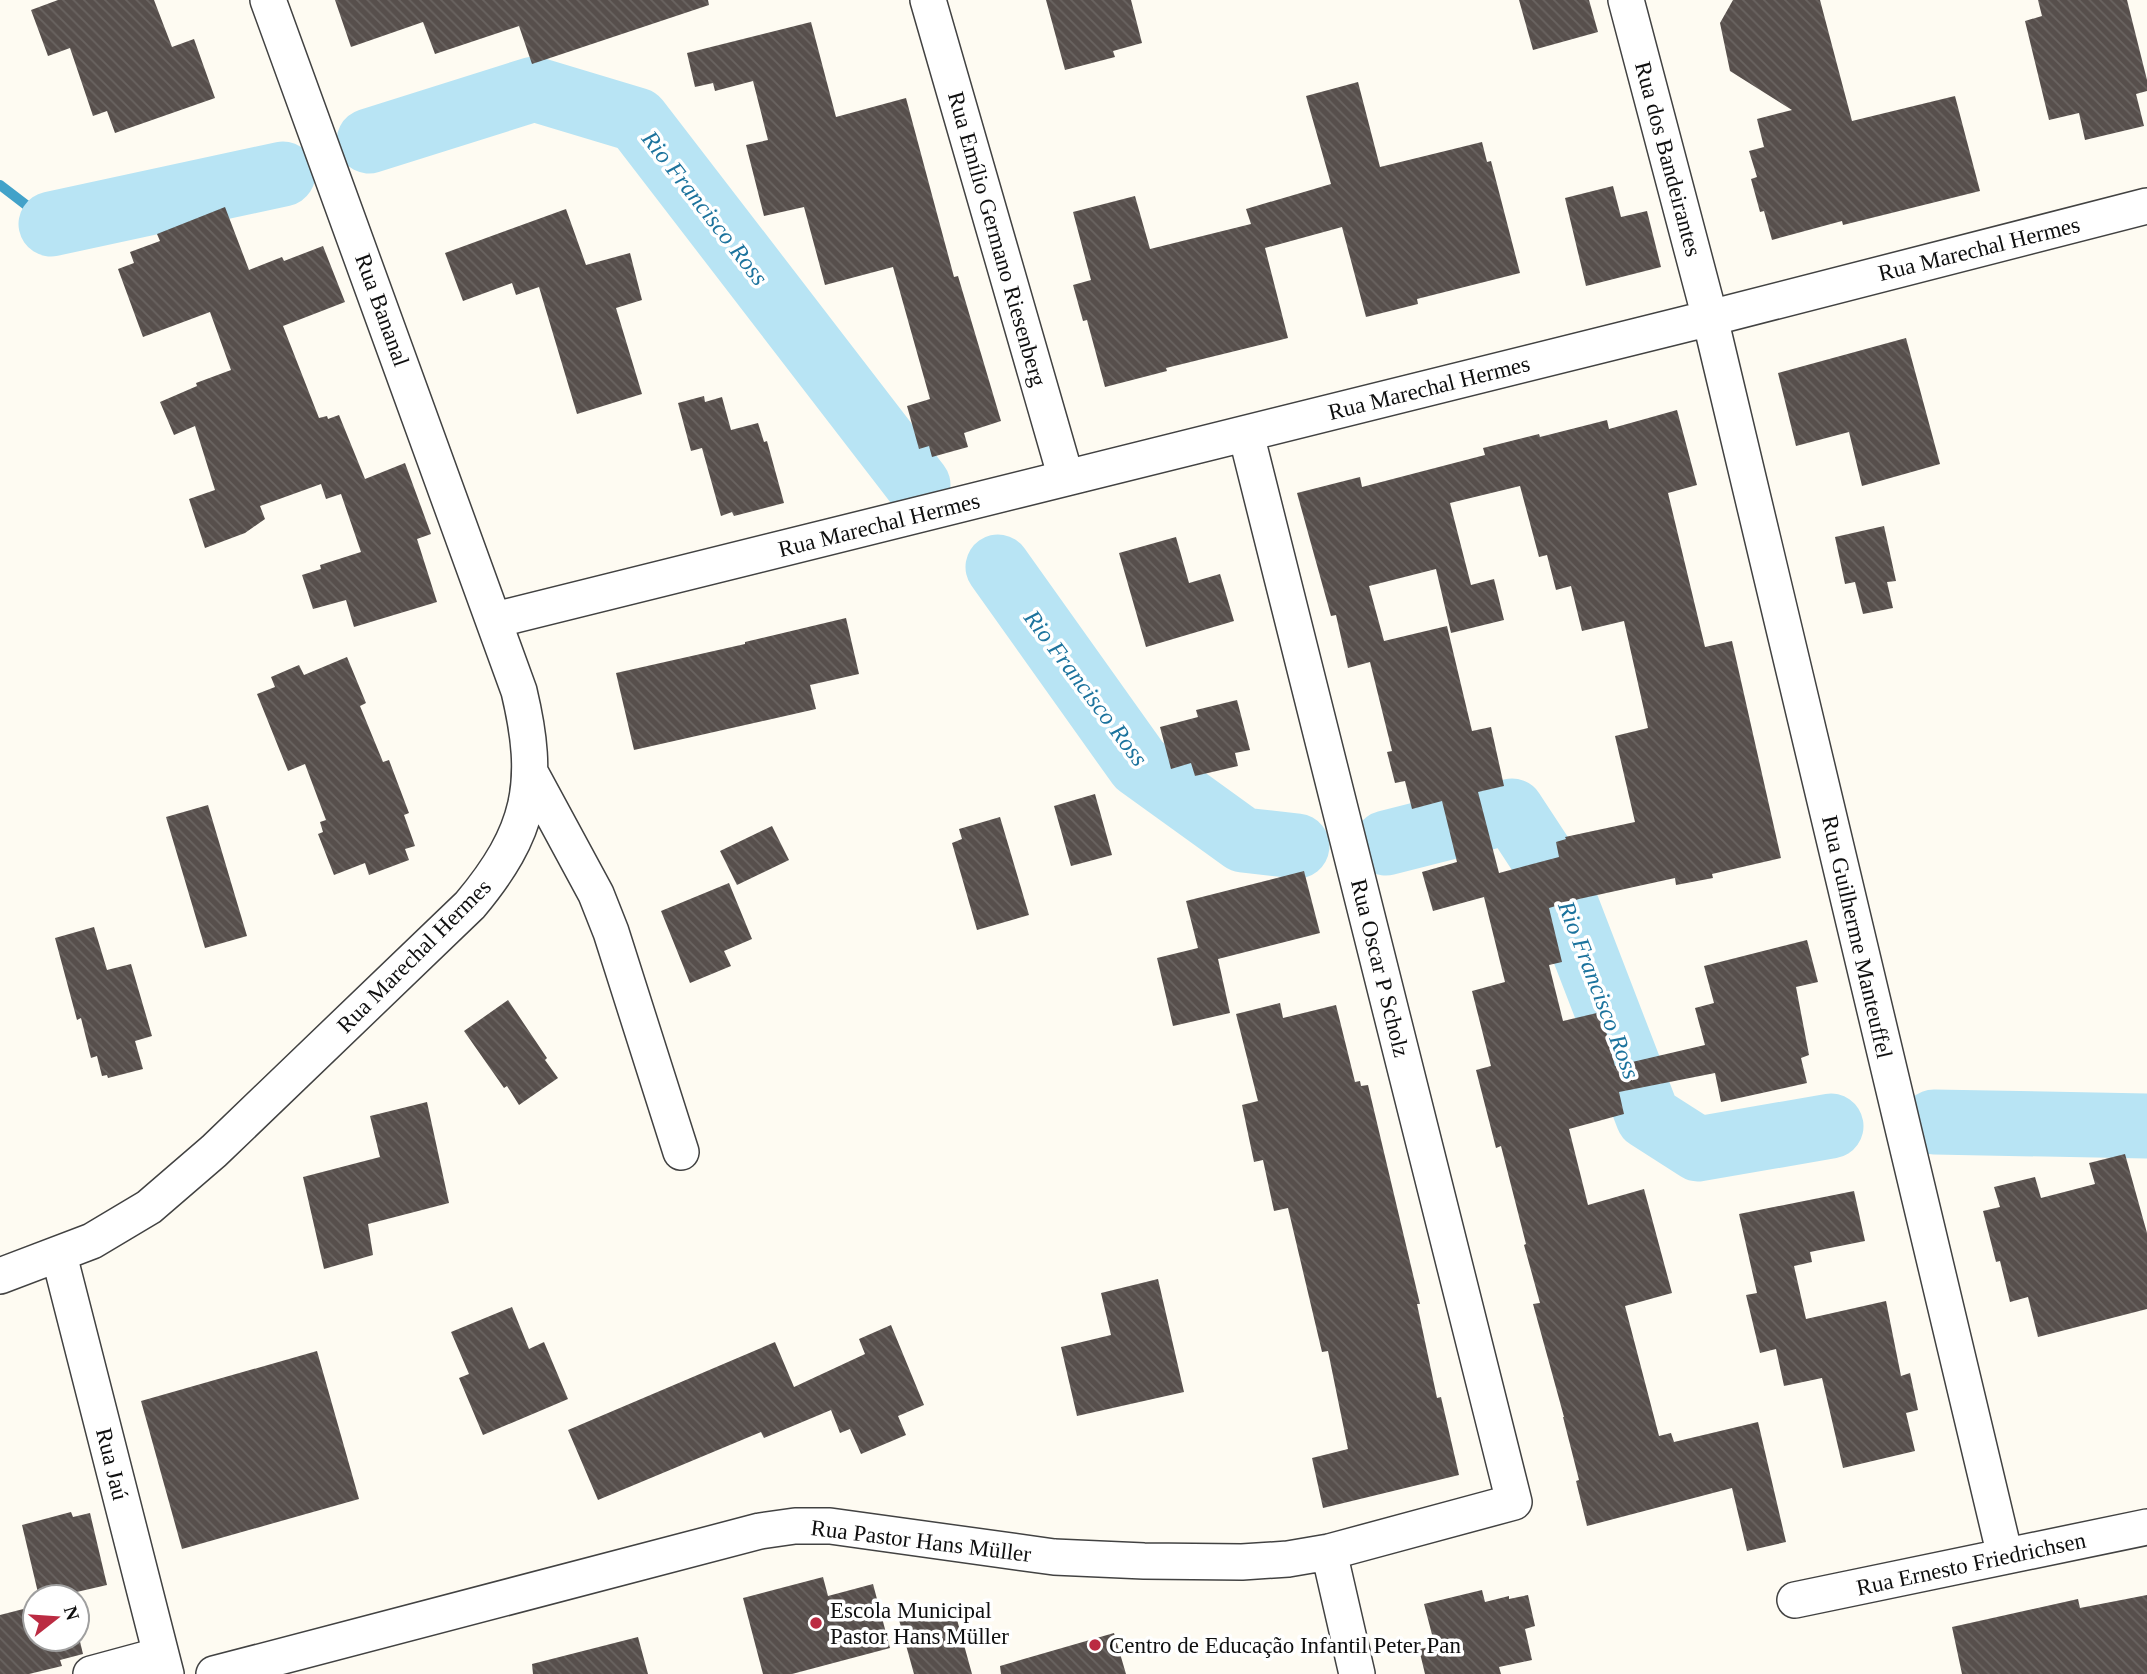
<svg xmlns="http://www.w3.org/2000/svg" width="2147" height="1674" viewBox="0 0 2147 1674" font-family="Georgia,serif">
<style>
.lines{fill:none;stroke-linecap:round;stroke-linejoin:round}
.stream{stroke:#42a2c9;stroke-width:10}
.river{stroke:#b8e4f4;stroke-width:65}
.building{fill:url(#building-back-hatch);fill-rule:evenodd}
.minor-casing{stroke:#424242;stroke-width:38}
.minor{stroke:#fff;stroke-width:35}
.poi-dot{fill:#bb2b42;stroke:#fff;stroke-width:2.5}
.labels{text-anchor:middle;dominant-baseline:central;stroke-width:7;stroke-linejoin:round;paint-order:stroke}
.street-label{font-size:23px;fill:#0f0f0f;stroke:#fff}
.poi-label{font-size:23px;fill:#0f0f0f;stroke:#fff;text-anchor:start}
.water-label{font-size:24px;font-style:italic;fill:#1c739d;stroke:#fff}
</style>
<defs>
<pattern id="building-back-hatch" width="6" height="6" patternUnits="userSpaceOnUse" patternTransform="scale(1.75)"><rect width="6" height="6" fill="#574f4c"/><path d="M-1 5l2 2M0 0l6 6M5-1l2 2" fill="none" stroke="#6a6461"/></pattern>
</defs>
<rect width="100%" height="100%" fill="#fefbf2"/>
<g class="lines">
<!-- stream -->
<path class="stream" d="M 0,185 L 51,224"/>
<!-- river -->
<path class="river" d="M 369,141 L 534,89 L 637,120 L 918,485
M 51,224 L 283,174
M 998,567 L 1139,765 L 1243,840 L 1297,846
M 1386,843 L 1512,811 L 1556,878 L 1648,1117 L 1698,1149 L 1831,1126
M 1934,1122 L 2147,1126"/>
</g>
<!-- building -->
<path class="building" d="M 58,0 L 154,0 L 172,47 L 194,39 L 215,98 L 115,133 L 107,111 L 93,116 L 70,48 L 48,56 L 31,10 Z
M 335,0 L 708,0 L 709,5 L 532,64 L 519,26 L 435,54 L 423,22 L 351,47 Z
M 1046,0 L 1131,0 L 1142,43 L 1113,51 L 1115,57 L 1065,70 Z
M 1519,0 L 1589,0 L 1598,32 L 1533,50 Z
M 1733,0 L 1820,0 L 1852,121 L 1955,96 L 1980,191 L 1843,225 L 1842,221 L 1772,240 L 1764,211 L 1760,212 L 1751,179 L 1757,177 L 1749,151 L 1764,147 L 1757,119 L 1792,110 L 1730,71 L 1720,23 Z
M 2038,0 L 2127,0 L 2147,80 L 2147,91 L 2136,94 L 2144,126 L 2085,140 L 2079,113 L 2049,120 L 2025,21 L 2042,16 Z
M 811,22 L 836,117 L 906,98 L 954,277 L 958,276 L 1001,421 L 964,433 L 968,447 L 932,457 L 929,446 L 919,449 L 907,406 L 930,399 L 893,267 L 825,285 L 804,207 L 764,216 L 746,145 L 768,140 L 753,81 L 715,91 L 713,83 L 695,87 L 687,53 Z
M 1358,82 L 1380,167 L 1482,142 L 1487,162 L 1491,161 L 1520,273 L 1417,299 L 1418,304 L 1366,317 L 1342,227 L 1265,248 L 1288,338 L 1166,368 L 1167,371 L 1105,387 L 1087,320 L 1083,321 L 1073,285 L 1091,280 L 1073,212 L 1135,196 L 1150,249 L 1251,224 L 1246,209 L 1331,184 L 1306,96 Z
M 1613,186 L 1621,217 L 1647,211 L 1661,267 L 1586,286 L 1565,198 Z
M 225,207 L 249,270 L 282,257 L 284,261 L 323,246 L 345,302 L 283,326 L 319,418 L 327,416 L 328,419 L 339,415 L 365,479 L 405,463 L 431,534 L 417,539 L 437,602 L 354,627 L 346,600 L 313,609 L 302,575 L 321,569 L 320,565 L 361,552 L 341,494 L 326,499 L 321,484 L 260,506 L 265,519 L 245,533 L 205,548 L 189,499 L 215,490 L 195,426 L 174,435 L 160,402 L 197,386 L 196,383 L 231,370 L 210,312 L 143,337 L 118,269 L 134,263 L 130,252 L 160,241 L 157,234 Z
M 566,209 L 586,265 L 630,253 L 642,300 L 616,308 L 642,394 L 577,414 L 539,287 L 516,295 L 512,283 L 463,301 L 445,253 Z
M 1906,338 L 1940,464 L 1862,486 L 1849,432 L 1796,446 L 1778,373 Z
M 704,396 L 705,402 L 722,397 L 731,430 L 758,423 L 764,442 L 767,441 L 784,503 L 734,516 L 732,512 L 721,516 L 702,448 L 691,451 L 678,403 Z
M 1677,410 L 1697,485 L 1668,493 L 1705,647 L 1732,641 L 1781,858 L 1712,874 L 1713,878 L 1676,885 L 1675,878 L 1579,899 L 1549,908 L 1562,962 L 1549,965 L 1563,1021 L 1601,1012 L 1615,1066 L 1705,1045 L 1695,1008 L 1714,1003 L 1704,966 L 1807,940 L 1818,982 L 1796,987 L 1809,1055 L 1801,1058 L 1807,1083 L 1721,1102 L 1715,1073 L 1619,1092 L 1624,1114 L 1569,1129 L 1588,1205 L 1644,1189 L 1672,1293 L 1625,1306 L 1659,1436 L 1671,1433 L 1674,1442 L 1758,1422 L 1786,1542 L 1747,1551 L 1732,1488 L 1587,1526 L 1576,1481 L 1579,1480 L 1563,1417 L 1564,1417 L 1533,1304 L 1540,1303 L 1524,1245 L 1526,1244 L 1501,1146 L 1496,1148 L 1476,1070 L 1491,1066 L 1472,991 L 1505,982 L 1484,897 L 1433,911 L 1422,872 L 1457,862 L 1442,801 L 1412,809 L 1405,781 L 1395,783 L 1387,752 L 1392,751 L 1370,662 L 1348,668 L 1336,615 L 1331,616 L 1297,493 L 1360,477 L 1362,487 L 1485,455 L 1483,448 L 1539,434 L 1540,437 L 1607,420 L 1609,429 ZM 1520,486 L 1539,557 L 1547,555 L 1556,590 L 1571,586 L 1582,631 L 1624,621 L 1648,728 L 1615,736 L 1635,822 L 1565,837 L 1566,839 L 1556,842 L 1559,857 L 1499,873 L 1478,792 L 1504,786 L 1491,727 L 1472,731 L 1447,626 L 1384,641 L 1369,586 L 1436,569 L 1451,633 L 1504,620 L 1494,579 L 1471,585 L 1450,503 Z
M 1884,526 L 1896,581 L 1887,582 L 1893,608 L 1863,614 L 1855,582 L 1845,584 L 1835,537 Z
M 1176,537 L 1189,583 L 1220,574 L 1234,621 L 1146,647 L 1119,553 Z
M 846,618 L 859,674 L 810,685 L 816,709 L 634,750 L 616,673 L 745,644 L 745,642 Z
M 347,657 L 366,703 L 360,706 L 383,762 L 389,760 L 409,813 L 404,815 L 415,846 L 405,849 L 409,860 L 369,875 L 365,863 L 334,875 L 318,834 L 323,832 L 320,822 L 326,820 L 305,764 L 288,771 L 257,694 L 275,687 L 271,677 L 299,665 L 304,675 Z
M 1237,700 L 1250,750 L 1235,753 L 1238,766 L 1195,776 L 1191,763 L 1171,769 L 1160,727 L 1198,717 L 1196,710 Z
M 1095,794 L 1112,855 L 1071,866 L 1054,806 Z
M 208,805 L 247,936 L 205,948 L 166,817 Z
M 1000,817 L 1029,915 L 977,930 L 952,843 L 962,839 L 959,829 Z
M 772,826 L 789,860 L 737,885 L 720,851 Z
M 1304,871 L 1320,933 L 1218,959 L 1230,1013 L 1173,1026 L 1157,958 L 1198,948 L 1186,901 Z
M 729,883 L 752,939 L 724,951 L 731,966 L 690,983 L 661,911 Z
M 94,927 L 107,970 L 131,964 L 152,1036 L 135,1041 L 143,1069 L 108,1078 L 107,1075 L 102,1076 L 97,1056 L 91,1058 L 81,1018 L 77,1020 L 55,938 Z
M 508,1000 L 547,1058 L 545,1060 L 558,1078 L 519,1105 L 507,1086 L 504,1088 L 464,1031 Z
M 1280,1003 L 1283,1018 L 1336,1005 L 1355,1082 L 1360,1081 L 1361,1086 L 1368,1085 L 1420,1304 L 1417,1304 L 1437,1398 L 1441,1397 L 1459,1475 L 1323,1508 L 1312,1458 L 1348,1449 L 1328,1351 L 1322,1352 L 1288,1208 L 1274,1211 L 1263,1160 L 1254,1162 L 1242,1105 L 1258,1101 L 1236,1014 Z
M 427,1102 L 449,1203 L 368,1224 L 373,1255 L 324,1269 L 303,1177 L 380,1157 L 370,1116 Z
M 2125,1154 L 2147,1233 L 2147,1309 L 2038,1337 L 2028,1297 L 2010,1302 L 2000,1261 L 1996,1262 L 1983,1211 L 2000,1207 L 1994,1187 L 2035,1177 L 2041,1198 L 2095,1184 L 2089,1163 Z
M 1854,1191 L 1865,1241 L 1810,1252 L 1812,1262 L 1794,1266 L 1806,1319 L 1886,1301 L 1901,1376 L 1910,1373 L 1918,1410 L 1906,1413 L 1915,1451 L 1843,1468 L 1822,1378 L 1784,1386 L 1776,1349 L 1760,1353 L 1746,1295 L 1757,1293 L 1739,1214 Z
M 1158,1279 L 1184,1392 L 1077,1416 L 1061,1347 L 1111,1335 L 1101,1293 Z
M 512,1307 L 529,1349 L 544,1342 L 568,1399 L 483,1435 L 459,1378 L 469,1374 L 451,1332 Z
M 891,1325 L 924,1405 L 898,1416 L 906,1435 L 861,1454 L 850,1429 L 840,1433 L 831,1410 L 764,1438 L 761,1432 L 598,1500 L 568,1430 L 775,1342 L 794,1387 L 865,1354 L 859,1339 Z
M 317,1351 L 359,1499 L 182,1549 L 141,1401 Z
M 71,1512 L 73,1517 L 90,1513 L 107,1585 L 68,1594 L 69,1597 L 39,1597 L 22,1525 Z
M 823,1577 L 828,1596 L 873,1584 L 890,1648 L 792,1674 L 763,1674 L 743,1598 Z
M 1482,1590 L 1485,1602 L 1509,1596 L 1509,1599 L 1528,1595 L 1535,1626 L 1525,1629 L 1532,1660 L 1499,1667 L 1501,1674 L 1425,1674 L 1419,1649 L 1435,1646 L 1424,1604 Z
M 2147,1595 L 2147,1674 L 1962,1674 L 1952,1627 L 2078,1599 L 2080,1608 Z
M 953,1605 L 972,1674 L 914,1674 L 899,1620 Z
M 35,1606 L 35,1639 L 77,1639 L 77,1629 L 83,1654 L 60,1660 L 62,1666 L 29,1674 L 0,1674 L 0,1615 Z
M 1114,1633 L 1126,1674 L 1001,1674 L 1000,1666 Z
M 638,1637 L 648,1674 L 533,1674 L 532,1664 Z"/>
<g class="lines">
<!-- minor casing -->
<g class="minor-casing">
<path id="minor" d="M 928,0 L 1066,478
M 1626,0 L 1710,318 L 2005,1556
M 495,620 L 1710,318 L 2147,206
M 530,772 L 596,894 L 611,932 L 681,1152
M 59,1255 L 166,1674
M 0,1276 L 92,1241 L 149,1207 L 214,1151 L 470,905 C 531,832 541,783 519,691 L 268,0
M 1329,1552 L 1357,1674
M 1795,1600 L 2147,1527
M 91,1674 L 161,1655
M 214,1674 L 760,1531 L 795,1526 L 830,1526 L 1054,1557 L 1144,1561 L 1242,1562 L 1288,1559 L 1329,1552 L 1514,1502 L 1246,434"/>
</g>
<!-- minor -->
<use href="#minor" class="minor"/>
</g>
<!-- markers -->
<g class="poi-dot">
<circle cx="816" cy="1623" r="7"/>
<circle cx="1095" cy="1645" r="7"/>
</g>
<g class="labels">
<!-- street labels -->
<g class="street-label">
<text transform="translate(1668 159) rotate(75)">Rua dos Bandeirantes</text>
<text transform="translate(997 239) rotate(74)">Rua Emílio Germano Riesenberg</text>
<text transform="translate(1979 249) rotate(-14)">Rua Marechal Hermes</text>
<text transform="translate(382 310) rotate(70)">Rua Bananal</text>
<text transform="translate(1429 388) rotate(-14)">Rua Marechal Hermes</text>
<text transform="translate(879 525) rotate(-14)">Rua Marechal Hermes</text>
<text transform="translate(1857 937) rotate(77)">Rua Guilherme Manteuffel</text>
<text transform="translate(414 956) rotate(-45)">Rua Marechal Hermes</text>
<text transform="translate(1380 968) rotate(76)">Rua Oscar P Scholz</text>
<text transform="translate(112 1464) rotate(76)">Rua Jaú</text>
<text transform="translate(921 1541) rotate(7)">Rua Pastor Hans Müller</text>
<text transform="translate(1971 1564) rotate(-12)">Rua Ernesto Friedrichsen</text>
</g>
<!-- poi labels -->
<g class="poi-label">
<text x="830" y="1610">Escola Municipal<tspan x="830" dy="26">Pastor Hans Müller</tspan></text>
<text x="1109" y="1645">Centro de Educação Infantil Peter Pan</text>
</g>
<!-- water labels -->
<g class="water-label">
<text transform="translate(705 208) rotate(52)">Rio Francisco Ross</text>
<text transform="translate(1086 688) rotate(53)">Rio Francisco Ross</text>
<text transform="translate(1599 990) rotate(69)">Rio Francisco Ross</text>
</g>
</g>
<!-- north arrow -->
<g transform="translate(56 1618) rotate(73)"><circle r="33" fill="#ffffff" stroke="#9f9f9f" stroke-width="2"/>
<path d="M0-5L12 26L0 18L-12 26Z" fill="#bb2b42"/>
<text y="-10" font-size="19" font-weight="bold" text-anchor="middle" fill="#0f0f0f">N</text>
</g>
</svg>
